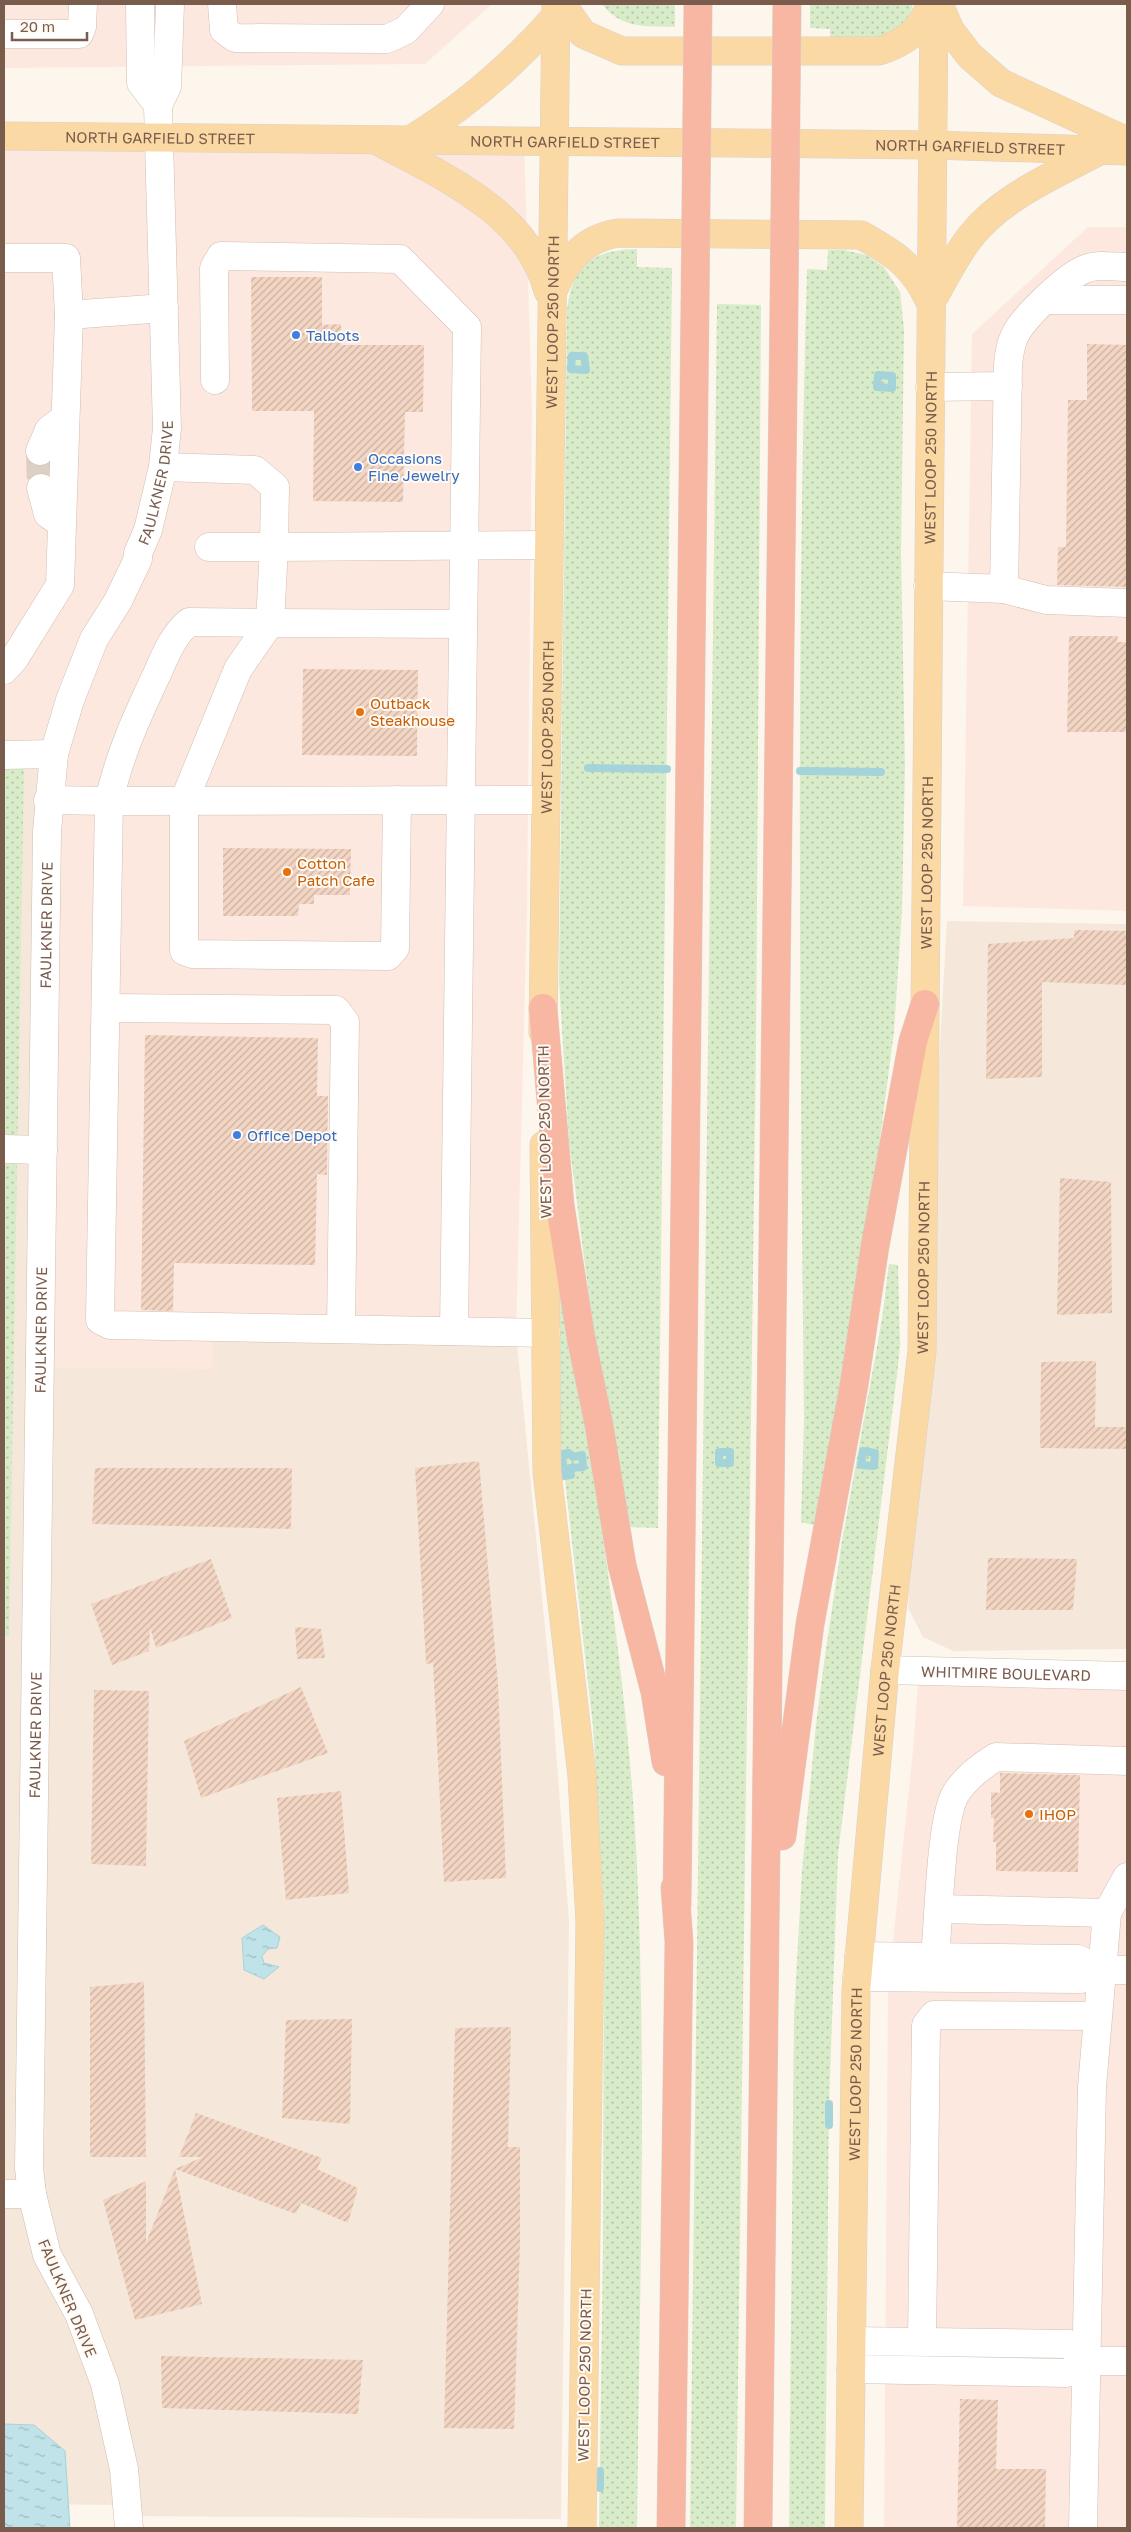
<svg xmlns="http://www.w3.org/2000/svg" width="1131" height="2532" viewBox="0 0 1131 2532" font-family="'Golos Text',sans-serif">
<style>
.residential{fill:#f5e8da}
.commercial{fill:#fde8e0}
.grass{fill:url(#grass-dots)}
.water{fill:url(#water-ripples);stroke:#a5d3da}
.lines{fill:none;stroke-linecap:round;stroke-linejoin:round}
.stream{stroke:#a5d3da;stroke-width:8}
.building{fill:url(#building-hatch)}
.minor-tunnel{stroke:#dcd0c4;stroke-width:28;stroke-dasharray:28 14;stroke-linecap:butt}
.minor-casing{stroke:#d1beb0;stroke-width:29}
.major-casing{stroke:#dad1cd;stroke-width:29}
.highway-casing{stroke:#dad1cd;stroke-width:29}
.minor{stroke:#fff;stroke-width:28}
.major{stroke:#fbd9a5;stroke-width:28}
.highway{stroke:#f7b7a3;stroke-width:28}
.highway-bridge-casing{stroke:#dad1cd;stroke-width:29;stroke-linecap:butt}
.highway-bridge{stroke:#f7b7a3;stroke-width:28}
.shop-dot{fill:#3f7fe0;stroke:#fffaf3;stroke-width:2}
.food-dot{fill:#e8710a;stroke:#fffaf3;stroke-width:2}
.labels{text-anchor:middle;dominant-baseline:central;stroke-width:4;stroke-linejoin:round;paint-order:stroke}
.street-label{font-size:15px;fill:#7a5c4d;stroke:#fffaf3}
.shop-label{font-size:15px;fill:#366cbe;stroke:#fffaf3;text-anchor:start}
.food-label{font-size:15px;fill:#c56008;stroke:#fffaf3;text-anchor:start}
</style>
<defs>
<pattern id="grass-dots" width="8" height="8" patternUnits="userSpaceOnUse" patternTransform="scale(1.25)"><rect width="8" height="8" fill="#d8ecc9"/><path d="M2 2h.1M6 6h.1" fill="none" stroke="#b4c2a5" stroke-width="1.8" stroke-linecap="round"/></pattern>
<pattern id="water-ripples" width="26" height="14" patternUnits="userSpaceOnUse" patternTransform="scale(1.25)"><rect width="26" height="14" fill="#bfe3e8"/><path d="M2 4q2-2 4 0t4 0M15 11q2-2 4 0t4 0" fill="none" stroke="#a0bbbe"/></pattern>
<pattern id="building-hatch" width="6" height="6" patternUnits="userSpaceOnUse" patternTransform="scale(1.25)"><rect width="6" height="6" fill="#f3d5c3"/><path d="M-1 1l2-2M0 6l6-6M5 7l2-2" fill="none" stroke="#cab0a1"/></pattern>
</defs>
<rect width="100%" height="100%" fill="#fdf6ec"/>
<!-- residential -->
<path class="residential" d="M 4,752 L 54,756 L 212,1368 L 213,1331 L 516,1334 L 552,1698 L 569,1921 L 561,2519 L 129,2516 L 128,2505 L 4,2504 Z
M 947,921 L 1127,924 L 1127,1649 L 953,1651 L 923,1637 L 908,1608 Z"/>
<!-- commercial -->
<path class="commercial" d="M 4,4 L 492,4 L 425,64 L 4,68 Z
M 4,136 L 524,140 L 532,412 L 527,910 L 516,1334 L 213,1332 L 212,1369 L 39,1367 L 50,771 L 4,752 Z
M 1088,227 L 1127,227 L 1127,911 L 963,906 L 972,334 Z
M 919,1670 L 1127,1675 L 1127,2528 L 884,2528 L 888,1989 L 913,1750 Z"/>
<!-- grass -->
<path class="grass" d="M 602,4 L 675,4 L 675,27 C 646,26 621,29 602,4 Z
M 810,4 L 913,4 C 904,45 863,42 830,46 L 830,29 L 810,28 Z
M 637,249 L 637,267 L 672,268 L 658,1528 L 625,1527 L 600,1381 L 569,1141 L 559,981 L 567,311 C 572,265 592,250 637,249 Z
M 828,250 L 844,250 L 866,255 L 884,267 L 900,292 L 904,329 L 901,551 L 905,766 L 902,910 L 894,1031 L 877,1163 L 817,1526 L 801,1522 L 804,1420 C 800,1036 796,652 807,269 L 827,270 Z
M 717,304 L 761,305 L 756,1047 L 736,2528 L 690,2528 Z
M 4,763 L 24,764 L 9,1636 L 4,1636 Z
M 889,1264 L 898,1265 L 900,1345 L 898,1366 L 838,1854 L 829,2104 L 825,2528 L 789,2528 L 794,2016 L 802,1871 L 816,1724 L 825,1656 L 842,1541 L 882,1319 Z
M 556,1290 L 565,1290 C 594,1481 628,1673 637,1866 C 647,2086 639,2308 637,2528 L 599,2528 L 603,2252 L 604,1911 L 593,1726 L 560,1436 Z"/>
<!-- water -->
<path class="water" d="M 263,1925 L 280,1937 L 277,1948 L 268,1949 L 262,1956 L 264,1963 L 279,1967 L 264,1979 L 244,1970 L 242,1938 Z
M 4,2424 L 34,2425 L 65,2451 L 70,2528 L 4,2528 Z"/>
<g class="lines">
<!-- stream -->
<path class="stream" d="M 572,356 L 584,356 L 586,370 L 571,369 Z
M 878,375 L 892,376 L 892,388 L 877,387 Z
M 588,768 L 667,769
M 800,771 L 881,772
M 863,1451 L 875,1453 L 874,1466 L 861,1465 Z
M 719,1452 L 730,1452 L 730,1463 L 719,1463 Z
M 569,1453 L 573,1457 L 582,1455 L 583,1467 L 570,1468 L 571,1475 L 564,1476 L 562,1454 Z
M 829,2125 L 829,2104
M 600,2488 L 600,2471"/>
</g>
<!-- building -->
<path class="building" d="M 251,277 L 322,277 L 322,325 L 341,324 L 341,345 L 424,345 L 423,412 L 405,412 L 403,502 L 313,501 L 314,411 L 252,411 Z
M 1087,344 L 1127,345 L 1127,587 L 1057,585 L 1058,547 L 1066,547 L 1068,400 L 1087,400 Z
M 1069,636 L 1118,636 L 1117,642 L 1127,642 L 1127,732 L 1067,732 Z
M 303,669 L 418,670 L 417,756 L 302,755 Z
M 223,848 L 351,849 L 350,895 L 314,895 L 314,904 L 299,904 L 298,916 L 223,916 Z
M 1074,930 L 1127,931 L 1127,985 L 1042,982 L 1042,1077 L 986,1079 L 988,944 L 1074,938 Z
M 145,1035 L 318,1038 L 317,1096 L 328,1096 L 327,1175 L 317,1174 L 315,1265 L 174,1263 L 173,1311 L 141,1310 Z
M 1060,1178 L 1111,1182 L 1112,1313 L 1057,1315 Z
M 1096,1361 L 1095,1427 L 1127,1427 L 1127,1449 L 1040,1448 L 1041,1362 Z
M 479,1461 L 498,1685 L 506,1878 L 444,1882 L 433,1663 L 426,1664 L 415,1468 Z
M 95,1468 L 292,1468 L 291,1529 L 92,1524 Z
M 988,1558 L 1077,1559 L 1073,1610 L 986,1610 Z
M 211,1559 L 232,1618 L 156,1648 L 150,1627 L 149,1651 L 112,1665 L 91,1604 Z
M 295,1627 L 321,1629 L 325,1658 L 297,1659 Z
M 301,1687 L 328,1753 L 201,1798 L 184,1741 Z
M 94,1690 L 149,1691 L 146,1866 L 91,1864 Z
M 1000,1773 L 1080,1775 L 1078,1872 L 996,1871 L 996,1842 L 993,1842 L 994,1818 L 991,1818 L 991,1792 L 1000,1793 Z
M 341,1791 L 349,1893 L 286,1900 L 277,1798 Z
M 144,1982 L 146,2157 L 90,2157 L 90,1987 Z
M 352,2019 L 350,2124 L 282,2118 L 286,2020 Z
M 511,2027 L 508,2147 L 520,2147 L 520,2244 L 514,2429 L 444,2428 L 455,2028 Z
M 196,2113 L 322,2158 L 317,2169 L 358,2188 L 348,2223 L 301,2203 L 296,2214 L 175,2169 L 203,2157 L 179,2157 Z
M 175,2169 L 202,2304 L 135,2320 L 103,2200 L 146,2181 L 146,2243 Z
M 161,2356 L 363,2360 L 358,2414 L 162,2408 Z
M 960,2399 L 998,2400 L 996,2469 L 1046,2469 L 1045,2528 L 957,2528 Z"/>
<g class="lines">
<!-- minor-tunnel -->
<path class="minor-tunnel" d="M 40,451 L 41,488"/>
<!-- minor casing -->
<g class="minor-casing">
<g id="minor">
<path d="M 140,4 L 141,83 L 158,105"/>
<path d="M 222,4 L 224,30 L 235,38 L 387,39 L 406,30 L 430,4"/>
<path d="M 4,34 L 79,34 L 82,27 L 83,4"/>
<path d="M 4,258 L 66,258 L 69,315 L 164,308"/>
<path d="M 1047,300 L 1127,300"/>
<path d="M 215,380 L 214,268 L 221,256 L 400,259 L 467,327 L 454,1331"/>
<path d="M 930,387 L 1008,386"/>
<path d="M 40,451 L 49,430 L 65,418"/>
<path d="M 163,467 L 255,470 L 275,487 L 274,547 L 549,545"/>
<path d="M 41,488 L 48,514 L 61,523"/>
<path d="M 928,586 L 1004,589 L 1008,365 C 1009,355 1010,345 1015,335 C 1024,317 1069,273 1088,268 C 1099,264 1116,267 1127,267"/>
<path d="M 1004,589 L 1046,600 L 1127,603"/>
<path d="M 4,670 L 14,659 L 60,585 L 69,315"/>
<path d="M 4,755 L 54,754"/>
<path d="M 48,800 L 109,801 C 119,756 137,716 157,674 C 165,656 173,635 189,622 L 270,623 L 274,547 L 209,547"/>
<path d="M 397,800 L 395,948 L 388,956 L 192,954 L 184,951 L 184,801 L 238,669 L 270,623 L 463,624"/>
<path d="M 545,800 L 109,801 L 100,1320 L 110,1325 L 546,1333"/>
<path d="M 107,1008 L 336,1010 L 345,1022 L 341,1329"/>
<path d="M 4,1149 L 43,1150"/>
<path id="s1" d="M 885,1670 L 1127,1676"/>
<path d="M 940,1909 L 1107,1913 L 1127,1877"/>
<path d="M 859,1956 L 1078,1959 L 1101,1970 L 1127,1970"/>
<path d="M 935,1956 C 939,1921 940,1819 956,1793 C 966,1778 981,1766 996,1757 L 1127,1761"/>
<path d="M 857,1977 L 1081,1979 L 1101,1970"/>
<path d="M 4,2194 L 32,2194"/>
<path d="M 852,2341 L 1069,2344 L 1087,2361"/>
<path d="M 922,2342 L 926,2025 L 934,2015 L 1097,2016"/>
<path d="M 851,2369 L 1067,2373 L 1087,2361 L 1127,2361"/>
<path id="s2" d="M 129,2528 L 124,2469 L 105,2384 L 79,2314 L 47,2255 L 32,2194 L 29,2168 L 47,832 L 54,754 L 70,700 L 94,639 L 118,601 L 138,559 L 138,553 L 148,530 L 163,467 L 167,428 L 158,105 L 167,87 L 170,4"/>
<path d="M 1083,2528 L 1092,2087 L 1107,1913"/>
</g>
</g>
<!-- major casing -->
<g class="major-casing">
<g id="major">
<path d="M 562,4 L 583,34 L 622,51 L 879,51 C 907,42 920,31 931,4"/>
<path d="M 939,4 L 950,30 L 970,56 L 1001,83 L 1127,141"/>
<path id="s3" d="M 4,136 L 932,145 L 1127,151"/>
<path d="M 412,139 C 467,105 513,65 556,16"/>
<path d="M 376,140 C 443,177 527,211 548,291"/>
<path d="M 554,289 C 566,260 585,238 618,233 L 861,235 C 895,254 913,265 930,302"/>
<path d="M 931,302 C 944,280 955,256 971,236 C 1003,196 1055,175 1099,151"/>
<path id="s4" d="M 543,1032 L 556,4"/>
<path d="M 544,1145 L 547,1472 L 582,1776 L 590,1922 L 582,2528"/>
<path id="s5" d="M 849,2528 L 856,1992 L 885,1670 L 922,1351 L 934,4"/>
</g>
</g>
<!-- highway casing -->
<g class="highway-casing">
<path id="highway" d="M 543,1008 L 560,1205 L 581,1338 L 599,1425 L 622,1565 L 655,1692 L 666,1762
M 782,1836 L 810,1624 L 854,1385 L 875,1246 L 913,1041 L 925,1004
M 677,1905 L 695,305
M 671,2528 L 679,1942 L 675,1888
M 758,2528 L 784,305"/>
</g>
<!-- minor -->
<use href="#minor" class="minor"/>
<!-- major -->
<use href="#major" class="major"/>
<!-- highway -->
<use href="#highway" class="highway"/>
<!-- highway-bridge casing -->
<g class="highway-bridge-casing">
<path id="highway-bridge" d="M 695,305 L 698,4
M 784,305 L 787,4"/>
</g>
<!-- highway-bridge -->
<use href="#highway-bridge" class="highway-bridge"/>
</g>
<!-- markers -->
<g class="shop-dot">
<circle cx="296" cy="335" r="5"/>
<circle cx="358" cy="467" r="5"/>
<circle cx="237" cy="1135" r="5"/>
</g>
<g class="food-dot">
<circle cx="360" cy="712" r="5"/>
<circle cx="287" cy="872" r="5"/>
<circle cx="1029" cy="1814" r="5"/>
</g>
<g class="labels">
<!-- street labels -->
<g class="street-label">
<text stroke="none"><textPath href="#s3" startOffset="156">NORTH GARFIELD STREET</textPath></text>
<text stroke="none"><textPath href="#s3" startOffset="561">NORTH GARFIELD STREET</textPath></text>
<text stroke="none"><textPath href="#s3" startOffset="966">NORTH GARFIELD STREET</textPath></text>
<text stroke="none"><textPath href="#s4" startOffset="710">WEST LOOP 250 NORTH</textPath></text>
<text stroke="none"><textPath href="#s5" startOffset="2074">WEST LOOP 250 NORTH</textPath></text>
<text stroke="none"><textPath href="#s2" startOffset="2084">FAULKNER DRIVE</textPath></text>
<text stroke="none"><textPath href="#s4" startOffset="305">WEST LOOP 250 NORTH</textPath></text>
<text stroke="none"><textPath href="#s5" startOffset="1669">WEST LOOP 250 NORTH</textPath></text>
<text stroke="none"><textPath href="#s2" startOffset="1620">FAULKNER DRIVE</textPath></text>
<text transform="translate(544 1132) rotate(-91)">WEST LOOP 250 NORTH</text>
<text stroke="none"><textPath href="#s5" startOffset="1264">WEST LOOP 250 NORTH</textPath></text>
<text stroke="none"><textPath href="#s2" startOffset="1215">FAULKNER DRIVE</textPath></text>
<text stroke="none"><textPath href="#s5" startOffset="859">WEST LOOP 250 NORTH</textPath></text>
<text stroke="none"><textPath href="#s1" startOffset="121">WHITMIRE BOULEVARD</textPath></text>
<text stroke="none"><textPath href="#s2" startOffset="810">FAULKNER DRIVE</textPath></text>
<text stroke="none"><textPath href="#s5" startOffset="454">WEST LOOP 250 NORTH</textPath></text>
<text transform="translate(68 2298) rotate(67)">FAULKNER DRIVE</text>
<text transform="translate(584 2375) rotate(-89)">WEST LOOP 250 NORTH</text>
</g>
<!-- shop labels -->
<g class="shop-label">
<text x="306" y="335">Talbots</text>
<text x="368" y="458">Occasions<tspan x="368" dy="17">Fine Jewelry</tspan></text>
<text x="247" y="1135">Office Depot</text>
</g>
<!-- food labels -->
<g class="food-label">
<text x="370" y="703">Outback<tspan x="370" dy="17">Steakhouse</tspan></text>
<text x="297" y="863">Cotton<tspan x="297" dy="17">Patch Cafe</tspan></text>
<text x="1039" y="1814">IHOP</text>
</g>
</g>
<!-- border -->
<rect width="1131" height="2532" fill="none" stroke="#7a5c4d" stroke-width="10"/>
<!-- scale -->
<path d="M12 32v8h75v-8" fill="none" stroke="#7a5c4d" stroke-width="2.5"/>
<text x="20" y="32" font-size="15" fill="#7a5c4d" stroke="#fffaf3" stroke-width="4" paint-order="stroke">20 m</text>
</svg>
